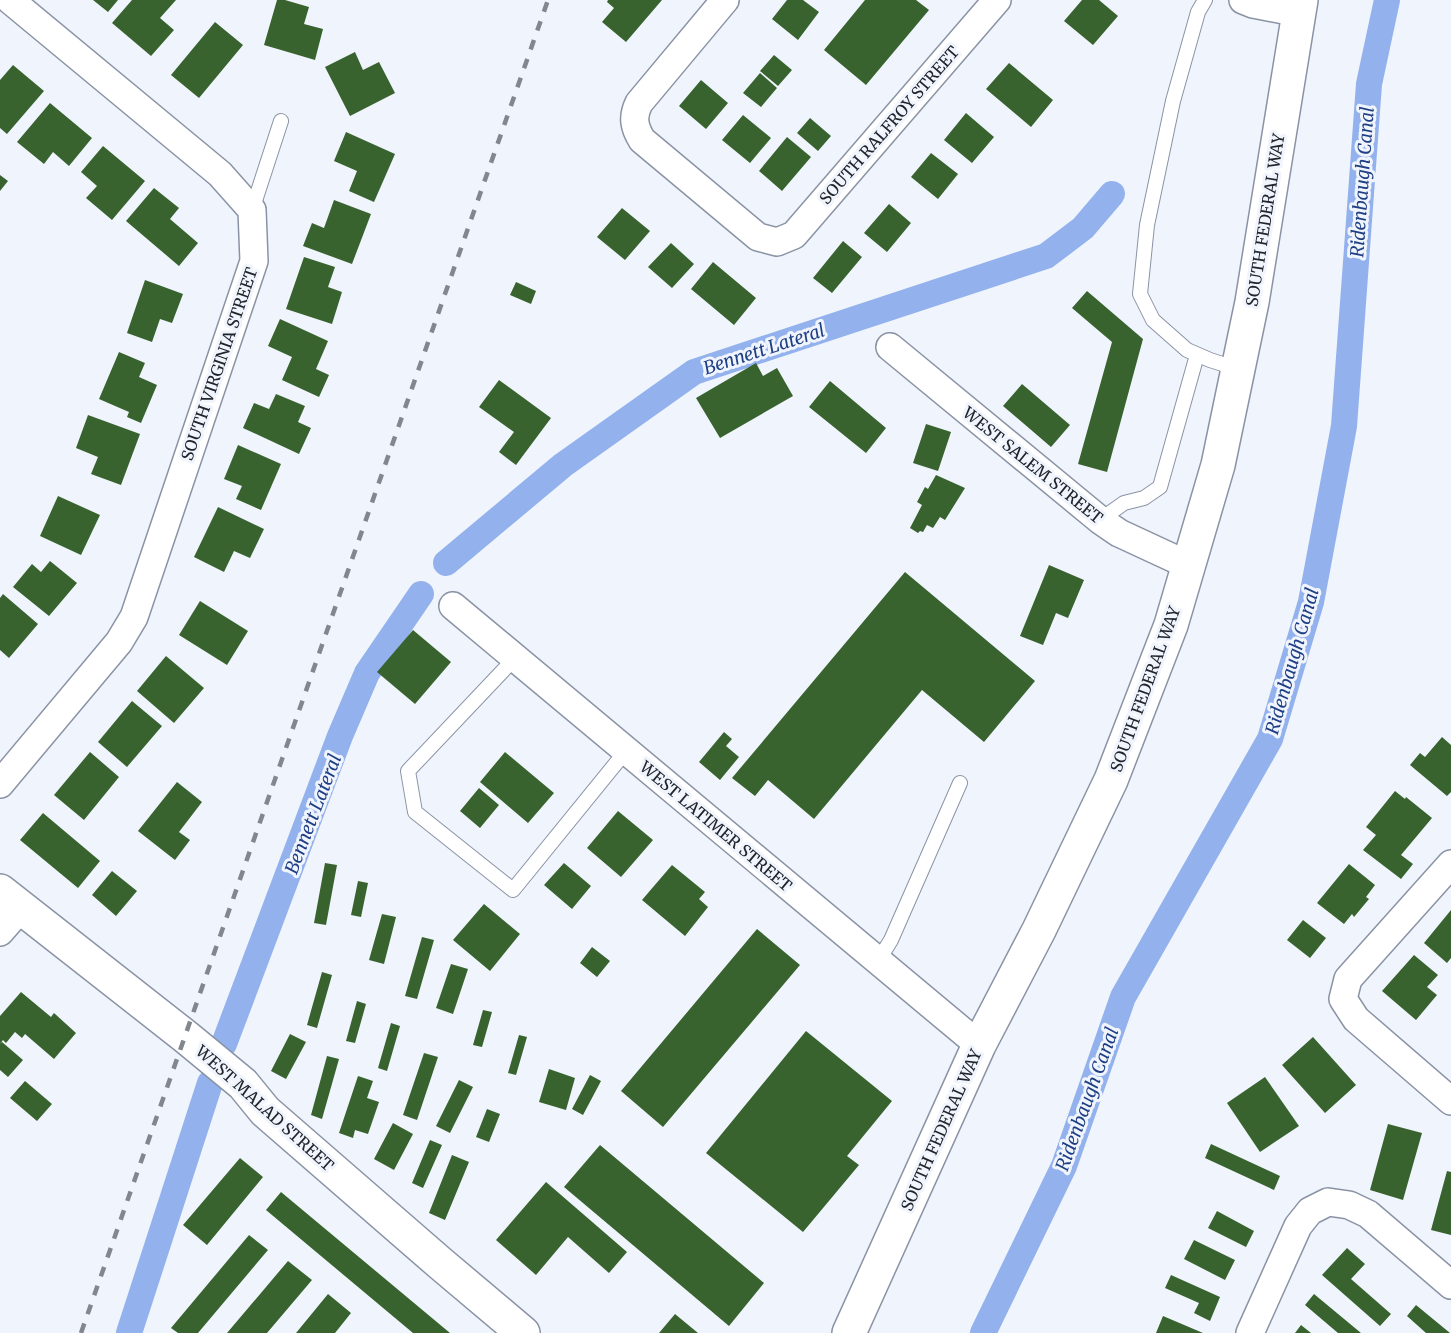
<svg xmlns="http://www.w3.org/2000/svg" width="1451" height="1333" viewBox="0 0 1451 1333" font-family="Merriweather,serif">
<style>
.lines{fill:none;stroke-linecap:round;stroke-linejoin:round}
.canal{stroke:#92b1ed;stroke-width:26}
.building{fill:#38632f}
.lane-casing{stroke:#8a93a5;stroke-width:16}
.street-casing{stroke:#8a93a5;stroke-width:30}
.secondary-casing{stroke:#8a93a5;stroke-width:36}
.lane{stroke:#fff;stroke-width:14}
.street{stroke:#fff;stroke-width:27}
.secondary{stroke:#fff;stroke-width:33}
.rail{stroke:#82868d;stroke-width:4.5;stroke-dasharray:10 10;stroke-linecap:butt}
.labels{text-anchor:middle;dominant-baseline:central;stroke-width:6;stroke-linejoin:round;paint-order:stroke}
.street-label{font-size:16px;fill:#21242b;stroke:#f0f4fc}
.water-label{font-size:18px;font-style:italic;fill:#1f3f85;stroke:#f0f4fc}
</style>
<rect width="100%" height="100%" fill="#f0f4fc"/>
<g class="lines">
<!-- canal -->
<path class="canal" d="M 446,563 L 563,465 L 694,372 L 1046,256 L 1083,228 L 1112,194
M 224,1044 L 340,736 L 367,673 L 421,594
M 129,1333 L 210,1083
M 983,1333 L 1064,1166 L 1123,997 L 1270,739 L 1311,602 L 1344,426 L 1369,84 L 1387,0"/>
</g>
<!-- building -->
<path class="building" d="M 93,0 L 118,0 L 108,12 Z
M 132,0 L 176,0 L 160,18 L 174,30 L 151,56 L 112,23 Z
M 277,0 L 285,0 L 309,7 L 304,24 L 323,29 L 315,60 L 264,45 Z
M 608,0 L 662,0 L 626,42 L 602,22 L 614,8 L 607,2 Z
M 787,0 L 803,0 L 819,12 L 798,40 L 772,19 Z
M 865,0 L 916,0 L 929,10 L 866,85 L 824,50 Z
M 1082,0 L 1099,0 L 1118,16 L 1093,45 L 1064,21 Z
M 215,22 L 243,45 L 199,98 L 171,75 Z
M 355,52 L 363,70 L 379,62 L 395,93 L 350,116 L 325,67 Z
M 774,55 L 792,70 L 778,86 L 760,71 Z
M 1009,63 L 1053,100 L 1031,127 L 986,89 Z
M 13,65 L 44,91 L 7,134 L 0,128 L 0,80 Z
M 760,73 L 777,88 L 761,107 L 743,93 Z
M 701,80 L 728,103 L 706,129 L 679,106 Z
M 50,103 L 92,138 L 69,166 L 53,152 L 44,164 L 17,142 Z
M 966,113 L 994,137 L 972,163 L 944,140 Z
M 743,115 L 771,138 L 750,163 L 722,140 Z
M 810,118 L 831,136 L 818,151 L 797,133 Z
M 346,132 L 395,154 L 374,202 L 349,191 L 357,171 L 334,161 Z
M 787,137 L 811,157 L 782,191 L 759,171 Z
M 103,146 L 145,181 L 112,220 L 86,198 L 97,186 L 81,172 Z
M 931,153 L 958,174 L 938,199 L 911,177 Z
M 0,175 L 8,181 L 0,191 Z
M 154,188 L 179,208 L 170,219 L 198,243 L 179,266 L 126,221 Z
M 334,200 L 371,214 L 352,264 L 303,246 L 312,223 L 324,228 Z
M 889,204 L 911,223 L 887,252 L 864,233 Z
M 622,208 L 650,231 L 625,260 L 597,237 Z
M 843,241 L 862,257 L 832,293 L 813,278 Z
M 671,243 L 694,264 L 672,288 L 648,267 Z
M 304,257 L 335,267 L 328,287 L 342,292 L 332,324 L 286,309 Z
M 713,262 L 756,298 L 734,325 L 691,289 Z
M 145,280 L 183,294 L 172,323 L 160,319 L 152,342 L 127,333 Z
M 516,282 L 536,291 L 531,304 L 510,295 Z
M 1087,291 L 1143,339 L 1107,472 L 1078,464 L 1112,342 L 1072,308 Z
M 280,319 L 328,341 L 316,369 L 329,375 L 319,397 L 282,380 L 292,357 L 268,346 Z
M 119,352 L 145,363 L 139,377 L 157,385 L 141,423 L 127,417 L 129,412 L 99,399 Z
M 756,363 L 763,376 L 777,368 L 793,396 L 720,438 L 696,398 Z
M 499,380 L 551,418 L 516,465 L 499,452 L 514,432 L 479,407 Z
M 830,381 L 886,428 L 866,453 L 809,407 Z
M 1022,384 L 1070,425 L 1051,447 L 1003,406 Z
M 276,394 L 305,406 L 298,422 L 311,428 L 299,454 L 243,428 L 254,403 L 269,409 Z
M 88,415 L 140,434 L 121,485 L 91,474 L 98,457 L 76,448 Z
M 926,424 L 951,432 L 938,471 L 913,463 Z
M 238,445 L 281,464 L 261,510 L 236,499 L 242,486 L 224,479 Z
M 936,475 L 965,488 L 945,520 L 940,517 L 933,528 L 927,525 L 923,532 L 920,531 L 918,533 L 910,528 L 922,505 L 917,502 L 925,487 L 928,489 Z
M 58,496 L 100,515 L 81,555 L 40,536 Z
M 218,507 L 264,529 L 250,558 L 234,551 L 224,572 L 194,557 Z
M 50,561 L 77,583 L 49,616 L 13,587 L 32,564 L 41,572 Z
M 1049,565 L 1084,580 L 1068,618 L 1056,613 L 1043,645 L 1020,636 Z
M 905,572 L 1035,681 L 984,742 L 922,690 L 814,819 L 768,780 L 755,796 L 732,778 Z
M 3,594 L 38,624 L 9,658 L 0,650 L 0,598 Z
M 200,601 L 248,631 L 227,665 L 179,635 Z
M 413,630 L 451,662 L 415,704 L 377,672 Z
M 166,656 L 204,688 L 174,723 L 137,691 Z
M 132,701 L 162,726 L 127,767 L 98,742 Z
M 724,732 L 732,739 L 726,746 L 739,757 L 720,780 L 699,762 Z
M 1442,737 L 1451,745 L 1451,792 L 1447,796 L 1410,765 L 1420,753 L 1425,757 Z
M 90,752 L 119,777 L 84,820 L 54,795 Z
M 505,752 L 554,793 L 528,823 L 480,782 Z
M 177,782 L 202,802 L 179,832 L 190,840 L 175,860 L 138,831 Z
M 479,788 L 499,805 L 480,828 L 460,811 Z
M 1395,791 L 1405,799 L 1406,797 L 1432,818 L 1401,855 L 1413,864 L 1401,879 L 1363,850 L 1376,835 L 1366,827 Z
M 618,811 L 653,840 L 621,877 L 587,848 Z
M 43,813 L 100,861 L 78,888 L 20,840 Z
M 325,863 L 337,865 L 326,925 L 314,923 Z
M 564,863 L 591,886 L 572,909 L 544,885 Z
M 1349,864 L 1375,885 L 1366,897 L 1369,899 L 1354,917 L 1352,914 L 1344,924 L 1317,903 Z
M 672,865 L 705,892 L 699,899 L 708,907 L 685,936 L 642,900 Z
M 112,871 L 137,891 L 116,916 L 92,895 Z
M 358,881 L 368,883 L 361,917 L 351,915 Z
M 484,904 L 520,934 L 490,971 L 453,940 Z
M 1451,910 L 1451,958 L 1447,963 L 1424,943 Z
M 382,914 L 396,917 L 384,964 L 369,960 Z
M 1303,920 L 1326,938 L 1310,958 L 1287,940 Z
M 757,929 L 800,965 L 663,1127 L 621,1091 Z
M 422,937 L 434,940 L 417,999 L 405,996 Z
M 592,947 L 610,961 L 597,977 L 580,963 Z
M 1414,955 L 1438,975 L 1427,987 L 1437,995 L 1416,1020 L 1382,991 Z
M 451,964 L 468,969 L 453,1014 L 436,1008 Z
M 322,972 L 332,975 L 317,1028 L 307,1025 Z
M 21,992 L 51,1017 L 54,1013 L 76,1033 L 54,1059 L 25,1034 L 22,1038 L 15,1032 L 6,1043 L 3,1040 L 0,1044 L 0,1016 Z
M 357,1001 L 366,1004 L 355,1043 L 346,1041 Z
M 483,1010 L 492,1012 L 482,1047 L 473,1045 Z
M 391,1023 L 400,1026 L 387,1071 L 378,1068 Z
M 806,1031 L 892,1101 L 847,1156 L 859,1165 L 803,1232 L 706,1153 Z
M 290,1034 L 306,1042 L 286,1079 L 271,1071 Z
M 519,1035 L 527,1037 L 516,1075 L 508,1073 Z
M 1313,1037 L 1356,1085 L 1325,1113 L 1282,1065 Z
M 2,1042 L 23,1060 L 8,1077 L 0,1070 L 0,1044 Z
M 424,1053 L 438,1057 L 417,1120 L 403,1115 Z
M 327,1056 L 339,1059 L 322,1119 L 311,1115 Z
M 549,1069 L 575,1078 L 566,1110 L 539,1102 Z
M 590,1075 L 601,1081 L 583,1115 L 572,1109 Z
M 358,1076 L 373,1081 L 367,1098 L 379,1102 L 368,1134 L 355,1130 L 353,1138 L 339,1133 Z
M 1265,1077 L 1299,1126 L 1260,1152 L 1227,1103 Z
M 459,1080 L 473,1087 L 450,1133 L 436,1126 Z
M 25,1081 L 52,1104 L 37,1121 L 10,1098 Z
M 487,1109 L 500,1114 L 489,1142 L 476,1137 Z
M 393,1123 L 413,1134 L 394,1170 L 374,1159 Z
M 1388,1124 L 1422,1133 L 1403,1200 L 1370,1190 Z
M 430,1140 L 442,1145 L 423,1188 L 412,1183 Z
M 1211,1144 L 1280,1176 L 1274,1190 L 1205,1158 Z
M 600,1145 L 764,1283 L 729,1326 L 564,1187 Z
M 452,1155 L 469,1162 L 445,1220 L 429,1213 Z
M 240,1158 L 263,1177 L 207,1245 L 183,1225 Z
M 1447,1171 L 1451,1172 L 1451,1235 L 1431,1230 Z
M 546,1182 L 627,1252 L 609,1273 L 568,1237 L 536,1275 L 496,1240 Z
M 281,1192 L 450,1333 L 413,1333 L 266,1210 Z
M 1217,1211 L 1254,1231 L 1246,1247 L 1208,1228 Z
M 249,1235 L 268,1250 L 198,1333 L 178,1333 L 171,1328 Z
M 1194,1240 L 1235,1260 L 1225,1280 L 1184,1259 Z
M 1347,1248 L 1365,1264 L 1351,1279 L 1391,1314 L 1380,1326 L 1322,1275 Z
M 288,1261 L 312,1280 L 267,1333 L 227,1333 Z
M 1171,1275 L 1220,1297 L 1210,1321 L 1194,1313 L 1199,1303 L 1165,1288 Z
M 328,1294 L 351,1313 L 335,1333 L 296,1333 Z
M 1314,1294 L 1361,1333 L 1338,1333 L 1305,1305 Z
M 1416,1305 L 1450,1333 L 1426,1333 L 1407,1316 Z
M 675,1314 L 698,1333 L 659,1333 Z
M 1163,1316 L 1203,1333 L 1156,1333 Z
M 1301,1325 L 1311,1333 L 1295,1333 Z"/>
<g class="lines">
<!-- lane casing -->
<g class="lane-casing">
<path id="lane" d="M 1205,0 L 1198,12 L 1173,101 L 1147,225 L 1140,294 L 1153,320 L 1187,350 L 1210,360 L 1238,369
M 252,210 L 281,121
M 1100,520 L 1124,503 L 1144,498 L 1160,487 L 1197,355
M 515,658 L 408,771 L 415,812 L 513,890 L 626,751
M 878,961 L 891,940 L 960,783"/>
</g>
<!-- street casing -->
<g class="street-casing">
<path id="street" d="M 725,0 L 639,103 C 632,117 634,127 642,140 L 758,237 L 777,242 L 794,235 L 997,0
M 1243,0 L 1253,4 L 1299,13
M 890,347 L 1100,520 L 1119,533 L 1188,565
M 453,606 L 979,1045
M 0,784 L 119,642 L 134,617 L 254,261 L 252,210 L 220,174 L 10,0
M 1451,864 L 1348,979 L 1343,999 L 1356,1019 L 1451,1101
M 0,932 L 20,909
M 1250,1333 L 1298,1226 L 1310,1211 L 1328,1202 L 1349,1205 L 1368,1214 L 1451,1285"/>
</g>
<!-- secondary casing -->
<g class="secondary-casing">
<path id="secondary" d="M 0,891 L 186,1037 L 243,1084 L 265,1111 L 440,1263 L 523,1333
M 849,1333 L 979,1045 L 1039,930 L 1111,780 L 1171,625 L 1218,465 L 1238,369 L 1252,302 L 1301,0"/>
</g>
<!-- lane -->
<use href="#lane" class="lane"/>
<!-- street -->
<use href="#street" class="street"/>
<!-- secondary -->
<use href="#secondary" class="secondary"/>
<!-- rail -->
<path class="rail" d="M 81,1333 L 548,0"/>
</g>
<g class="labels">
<!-- street labels -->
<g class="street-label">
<text transform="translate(889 125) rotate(-49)">SOUTH RALFROY STREET</text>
<text transform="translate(1265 220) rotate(-81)">SOUTH FEDERAL WAY</text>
<text transform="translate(219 364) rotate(-71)">SOUTH VIRGINIA STREET</text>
<text transform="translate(1033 465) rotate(39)">WEST SALEM STREET</text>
<text transform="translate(1145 689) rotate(-70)">SOUTH FEDERAL WAY</text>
<text transform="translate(716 826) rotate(40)">WEST LATIMER STREET</text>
<text transform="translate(265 1108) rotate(42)">WEST MALAD STREET</text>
<text transform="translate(941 1130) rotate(-66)">SOUTH FEDERAL WAY</text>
</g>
<!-- water labels -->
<g class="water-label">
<text transform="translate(1362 182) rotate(-86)">Ridenbaugh Canal</text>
<text transform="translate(764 349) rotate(-18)">Bennett Lateral</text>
<text transform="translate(1292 661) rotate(-74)">Ridenbaugh Canal</text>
<text transform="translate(313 814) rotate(-69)">Bennett Lateral</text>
<text transform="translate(1087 1099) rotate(-70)">Ridenbaugh Canal</text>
</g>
</g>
</svg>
